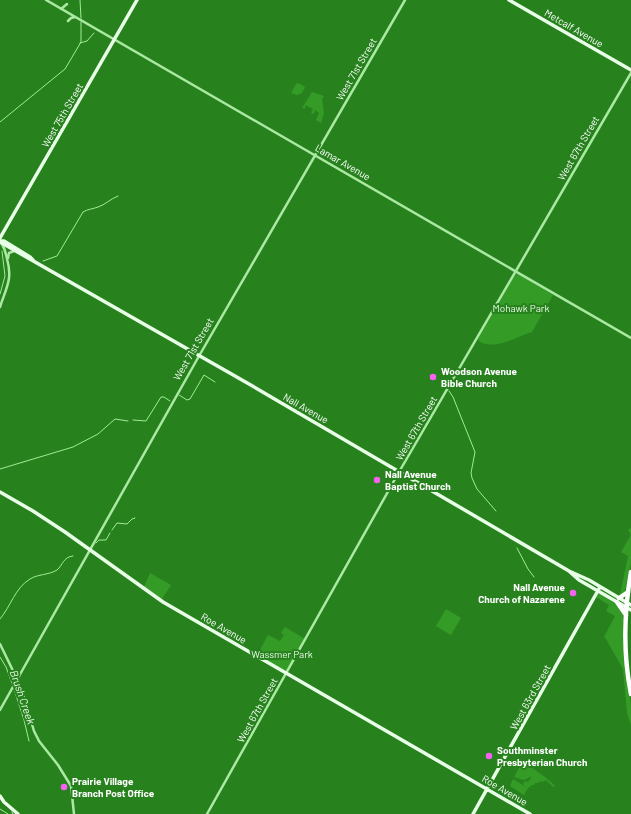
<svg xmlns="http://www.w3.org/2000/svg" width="631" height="814" viewBox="0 0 631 814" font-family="Barlow,sans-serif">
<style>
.green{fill:#349b27}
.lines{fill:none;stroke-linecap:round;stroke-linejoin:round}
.stream{stroke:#a1eb97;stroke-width:1}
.minor{stroke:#abe9a3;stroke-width:2.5}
.major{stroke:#e8fee7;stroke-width:3.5}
.highway{stroke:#fff;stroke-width:4.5}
.poi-dot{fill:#f962f1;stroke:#27821e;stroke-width:1.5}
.labels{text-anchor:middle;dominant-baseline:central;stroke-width:4;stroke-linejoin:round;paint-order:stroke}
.street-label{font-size:10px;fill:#fff;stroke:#27821e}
.park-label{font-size:10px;fill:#e8fbe6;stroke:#27821e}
.poi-label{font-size:10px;font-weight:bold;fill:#fff;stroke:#27821e;text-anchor:start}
.water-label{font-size:11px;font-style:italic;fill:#e9fbe7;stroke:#27821e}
</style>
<rect width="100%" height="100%" fill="#27821e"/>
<!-- green -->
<path class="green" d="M 298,83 L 305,87 L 302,93 L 297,95 L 291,93 L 296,84 Z
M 312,92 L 324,96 L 322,99 L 324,113 L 321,123 L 316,120 L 319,113 L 315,110 L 314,114 L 311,113 L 313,109 L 305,105 L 305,109 L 302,108 Z
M 518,274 L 553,295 L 532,332 C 515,337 498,350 480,342 L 478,339 L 515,275 Z
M 631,528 L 631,563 L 625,591 L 620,595 L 628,556 L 621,552 L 631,535 L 628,530 Z
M 150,573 L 171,585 L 162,599 L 144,587 Z
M 599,594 L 601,594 L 615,603 L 623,612 L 623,647 L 631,704 L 631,725 L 627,713 L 623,669 L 606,639 L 604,637 L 615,616 L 606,611 L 609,605 L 596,597 Z
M 446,609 L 461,618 L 451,635 L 436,626 Z
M 285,627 L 305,639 L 287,670 L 285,671 L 257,655 L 268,635 L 280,641 L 284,635 L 281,633 Z
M 522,763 C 528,764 550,780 555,786 L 553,787 L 546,780 L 542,782 L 540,781 L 538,783 L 535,783 L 534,785 L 532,785 L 528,788 L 524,795 L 510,786 L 513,779 L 526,787 L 523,784 L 525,781 L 528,782 L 532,776 L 524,780 L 514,777 Z"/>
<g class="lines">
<!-- stream -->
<path class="stream" d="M 80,0 L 81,18
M 80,43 L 87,41 L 94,33
M 0,122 L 65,69 L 81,42 L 81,22
M 43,261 L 57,256 L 83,212 C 88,209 93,209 98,207 C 105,205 110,199 118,196
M 0,294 L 5,276 L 2,251
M 449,391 L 453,397 L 475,452 L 471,473 L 472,478 L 477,489 L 496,511
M 179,395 L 187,400 L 190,399 L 204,375 L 215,382
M 133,420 L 146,421 L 161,397 L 164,397 L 170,401
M 0,469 L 73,447 L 98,434 L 115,419 L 128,421
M 112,530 L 117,523 L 127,524 L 132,519 L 135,518
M 96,543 L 99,540 L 106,540 L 110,533
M 517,548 L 528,569 L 534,577
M 0,619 C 11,606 15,588 30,579 C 38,574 49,575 57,570 C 63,565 63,557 73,556
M 0,657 L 6,667 L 13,686
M 14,689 L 24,720 L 29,741
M 0,809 L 8,814
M 12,812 L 13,814"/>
<!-- minor -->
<path class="minor" d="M 46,0 L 631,338
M 61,9 L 67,4
M 68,21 L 71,18 L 75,17
M 8,258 L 9,253 L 14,251
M 0,307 C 6,288 13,279 7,259 C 6,254 5,249 2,244
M 0,644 L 17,679 L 24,697 L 34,731 L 39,741 L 58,765 L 71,786 L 74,814
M 0,710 L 199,356 L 405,0
M 207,814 L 399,472 L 631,73"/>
<!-- major -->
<path class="major" d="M 509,0 L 631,70
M 0,238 L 137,0
M 0,241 L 4,241 L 30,257 L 33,260
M 0,242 L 249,384 L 569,571 L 589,580 L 631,605
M 0,492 L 33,511 L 65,532 L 163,602 L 530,814
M 570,572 L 579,580 L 631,610
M 0,796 L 4,802 L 18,814
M 473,814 L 600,587"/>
<!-- highway -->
<path class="highway" d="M 631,572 C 624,612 623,654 631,694
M 619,598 L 628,592
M 617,602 L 626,615"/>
</g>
<!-- markers -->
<g class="poi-dot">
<circle cx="433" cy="377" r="4"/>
<circle cx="377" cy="480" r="4"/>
<circle cx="573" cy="593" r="4"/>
<circle cx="489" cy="756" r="4"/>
<circle cx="64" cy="787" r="4"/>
</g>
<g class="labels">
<!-- street labels -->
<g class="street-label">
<text transform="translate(574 28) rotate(30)">Metcalf Avenue</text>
<text transform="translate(356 69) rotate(-60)">West 71st Street</text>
<text transform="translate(62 115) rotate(-60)">West 75th Street</text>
<text transform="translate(578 148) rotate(-60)">West 67th Street</text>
<text transform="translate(343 162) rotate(30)">Lamar Avenue</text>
<text transform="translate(193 349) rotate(-60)">West 71st Street</text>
<text transform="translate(306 408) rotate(30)">Nall Avenue</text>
<text transform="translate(416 428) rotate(-60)">West 67th Street</text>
<text transform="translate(224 628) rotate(30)">Roe Avenue</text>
<text transform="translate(530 697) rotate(-61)">West 63rd Street</text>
<text transform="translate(257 710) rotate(-61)">West 67th Street</text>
<text transform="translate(505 790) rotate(30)">Roe Avenue</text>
</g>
<!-- park labels -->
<g class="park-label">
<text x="521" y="308">Mohawk Park</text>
<text x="282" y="654">Wassmer Park</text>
</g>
<!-- poi labels -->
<g class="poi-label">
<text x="441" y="371">Woodson Avenue<tspan x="441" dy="12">Bible Church</tspan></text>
<text x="385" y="474">Nall Avenue<tspan x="385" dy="12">Baptist Church</tspan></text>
<text x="565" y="587" text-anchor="end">Nall Avenue<tspan x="565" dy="12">Church of Nazarene</tspan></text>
<text x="497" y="750">Southminster<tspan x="497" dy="12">Presbyterian Church</tspan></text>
<text x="72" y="781">Prairie Village<tspan x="72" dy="12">Branch Post Office</tspan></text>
</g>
<!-- water labels -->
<g class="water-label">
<text transform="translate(23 697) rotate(71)">Brush Creek</text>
</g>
</g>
</svg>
